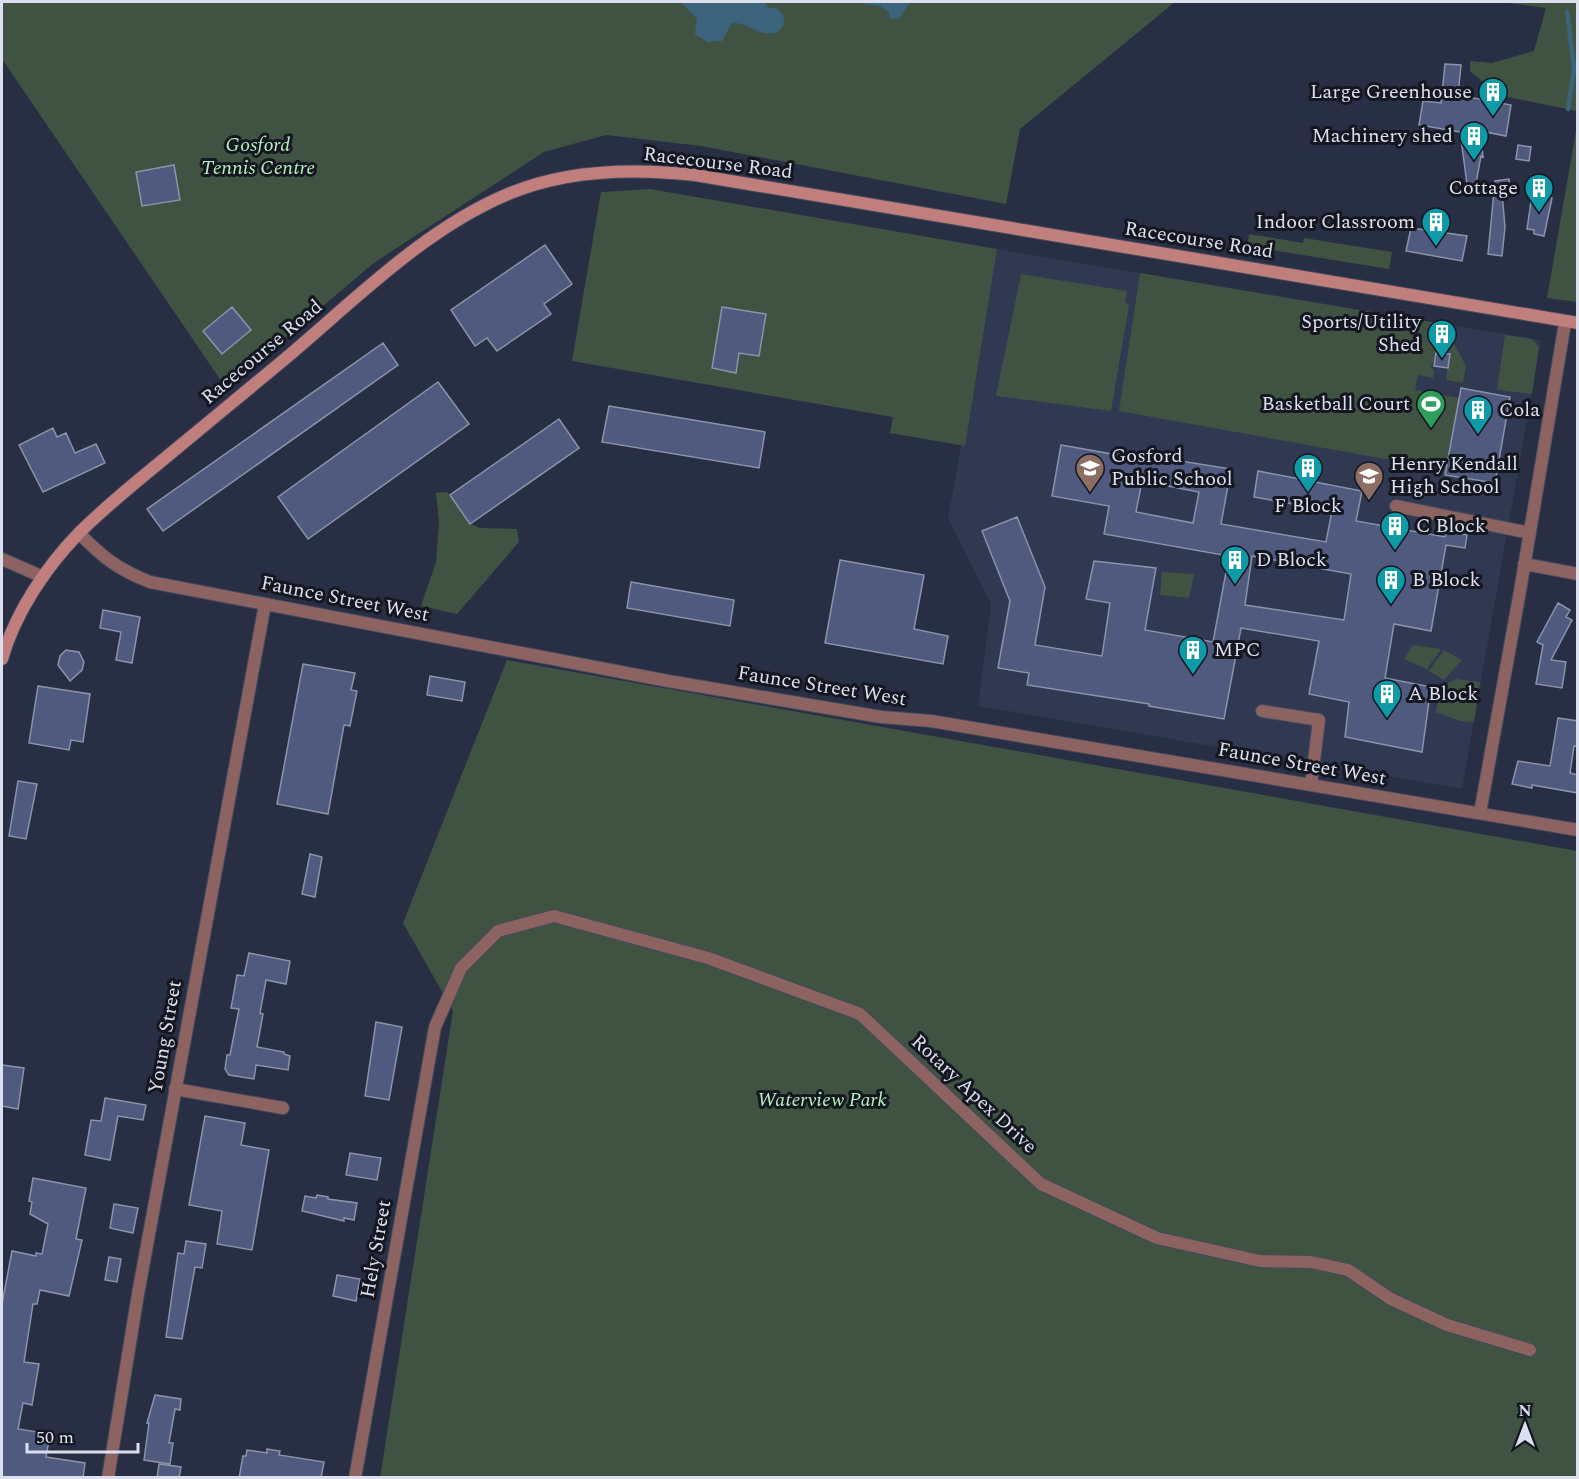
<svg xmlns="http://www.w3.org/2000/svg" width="1579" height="1479" viewBox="0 0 1579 1479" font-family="Spectral,serif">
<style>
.built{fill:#303852}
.green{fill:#405342}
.water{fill:#3b647c}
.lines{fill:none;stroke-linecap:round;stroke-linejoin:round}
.stream{stroke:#3b647c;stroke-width:4.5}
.building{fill:#4f5a7e;stroke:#8b93ab;stroke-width:1.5;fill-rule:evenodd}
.minor-casing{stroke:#454a5e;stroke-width:14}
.secondary-casing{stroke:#454a5e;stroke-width:14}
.minor{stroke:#8c6361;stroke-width:12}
.secondary{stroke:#c07f7c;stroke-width:12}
.labels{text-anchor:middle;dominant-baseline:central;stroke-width:6;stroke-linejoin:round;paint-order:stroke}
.poi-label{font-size:20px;fill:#dce0ee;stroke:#141720;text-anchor:start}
.park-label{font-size:20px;font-style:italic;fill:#b7f1be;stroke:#141720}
.street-label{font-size:20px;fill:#dce0ee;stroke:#141720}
</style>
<rect width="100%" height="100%" fill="#282e43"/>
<!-- built -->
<path class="built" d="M 997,249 L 1541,340 L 1462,789 L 978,706 L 991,604 L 948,518 Z"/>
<!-- green -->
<path class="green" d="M 2,2 L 1175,2 L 1020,129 L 1006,204 L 701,146 L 606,135 L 544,152 L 375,262 L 226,388 L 2,59 Z
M 1502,2 L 1577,2 L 1577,111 L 1498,95 L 1470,71 L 1470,61 L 1492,63 L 1534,51 L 1546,8 Z
M 1577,125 L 1577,302 L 1547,298 Z
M 650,189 L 997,249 L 965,446 L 890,433 L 893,417 L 572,361 L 601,192 Z
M 1249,234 L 1303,243 L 1304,238 L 1392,252 L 1389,269 L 1247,246 Z
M 1140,273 L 1443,324 L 1441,337 L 1452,340 L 1466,366 L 1463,383 L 1446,380 L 1449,355 L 1436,353 L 1434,363 L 1432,363 L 1431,369 L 1434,370 L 1433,378 L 1418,375 L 1415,390 L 1459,398 L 1445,473 L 1402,465 L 1402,462 L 1119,411 Z
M 1021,274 L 1127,291 L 1125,302 L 1129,305 L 1111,411 L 996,396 Z
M 1505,335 L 1532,339 L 1539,347 L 1532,394 L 1497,390 Z
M 447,492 L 471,524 L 480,528 L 517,529 L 519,542 L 457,614 L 421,606 L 436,562 L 439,522 L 436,493 Z
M 1162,572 L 1194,574 L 1189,598 L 1160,595 Z
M 1413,645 L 1441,649 L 1427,669 L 1404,659 Z
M 1444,650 L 1462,660 L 1444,680 L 1429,671 Z
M 507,660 L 1577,851 L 1577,1477 L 380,1478 L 453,1011 L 403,923 Z
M 1456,679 L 1480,682 L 1474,722 L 1460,721 L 1436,712 L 1441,687 Z"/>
<!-- water -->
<path class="water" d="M 681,2 L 765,2 L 767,7 L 778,9 L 784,16 L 783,26 L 776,33 C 755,36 751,23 732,23 L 722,41 L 707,42 L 695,34 L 697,19 Z
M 851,2 L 910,2 L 899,19 L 890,18 L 889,12 L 880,6 Z"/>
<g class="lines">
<!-- stream -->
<path class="stream" d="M 1567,11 L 1574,69 L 1568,109"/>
</g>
<!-- building -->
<path class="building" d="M 1445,64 L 1461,65 L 1458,95 L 1511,105 L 1506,136 L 1480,131 L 1483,157 L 1481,156 L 1476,183 L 1467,184 L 1460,132 L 1419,125 L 1423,101 L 1441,103 Z
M 1518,145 L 1531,147 L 1529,161 L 1516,159 Z
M 174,165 L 180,200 L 142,206 L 136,172 Z
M 1509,179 L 1510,193 L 1502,193 L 1505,227 L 1502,256 L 1488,254 L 1495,181 Z
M 1532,195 L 1552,198 L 1544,236 L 1534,234 L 1534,230 L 1527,229 Z
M 1411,228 L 1467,236 L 1462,261 L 1406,251 Z
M 545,245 L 572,284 L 544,304 L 551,314 L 497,351 L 487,338 L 475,346 L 451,310 Z
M 232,307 L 251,330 L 222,354 L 203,331 Z
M 722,307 L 766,314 L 759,356 L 739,353 L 736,373 L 712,368 Z
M 383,343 L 398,365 L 163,531 L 147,509 Z
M 1436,353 L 1450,354 L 1448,368 L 1434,366 Z
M 438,382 L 469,424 L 308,539 L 278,497 Z
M 1461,388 L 1510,397 L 1495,483 L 1445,475 Z
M 609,406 L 765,432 L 759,468 L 602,442 Z
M 559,419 L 579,448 L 470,524 L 450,495 Z
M 53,428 L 57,437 L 66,433 L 75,453 L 96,444 L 105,463 L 43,492 L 19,445 Z
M 1061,445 L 1118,455 L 1118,451 L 1231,469 L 1221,524 L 1326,542 L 1332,511 L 1254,497 L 1258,471 L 1362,491 L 1356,521 L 1445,537 L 1446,531 L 1467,535 L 1465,548 L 1446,545 L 1431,631 L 1394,624 L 1385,678 L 1431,687 L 1422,752 L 1345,737 L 1349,702 L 1309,694 L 1319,641 L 1241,628 L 1224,719 L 1149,706 L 1149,704 L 1027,685 L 1029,673 L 998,668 L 1010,601 L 982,531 L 1017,517 L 1045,587 L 1035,645 L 1102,656 L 1110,603 L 1086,599 L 1094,561 L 1156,568 L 1145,630 L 1213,642 L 1229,556 L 1104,534 L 1109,506 L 1052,496 ZM 1142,481 L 1199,492 L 1193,523 L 1136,512 ZM 1252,556 L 1351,574 L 1344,620 L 1245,605 Z
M 840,560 L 924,575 L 914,629 L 948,636 L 943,664 L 825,643 Z
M 631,582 L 734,600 L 730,626 L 627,608 Z
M 1558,603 L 1570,610 L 1566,617 L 1572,620 L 1551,660 L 1566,662 L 1562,688 L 1536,684 L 1543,645 L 1537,642 Z
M 103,610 L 140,617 L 132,663 L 116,660 L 121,632 L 100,628 Z
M 66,650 L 79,652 L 84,662 L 82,670 L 70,681 L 58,665 L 60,656 Z
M 303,664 L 355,673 L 351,690 L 357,691 L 350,726 L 344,725 L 328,814 L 277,804 Z
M 430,676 L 465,682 L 462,701 L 427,695 Z
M 38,686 L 90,694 L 83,742 L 71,740 L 69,750 L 29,743 Z
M 1558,718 L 1578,721 L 1578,747 L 1574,746 L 1570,773 L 1578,775 L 1578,793 L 1532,785 L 1532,788 L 1512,784 L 1518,761 L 1550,766 Z
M 18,781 L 37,784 L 26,839 L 9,836 Z
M 310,854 L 322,857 L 315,897 L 302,894 Z
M 249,953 L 290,961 L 286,984 L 266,980 L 260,1013 L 263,1014 L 257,1047 L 284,1052 L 284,1054 L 290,1056 L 288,1070 L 256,1065 L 254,1079 L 229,1075 L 225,1069 L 227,1055 L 230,1055 L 239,1009 L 231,1008 L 237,975 L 244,976 Z
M 376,1022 L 402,1027 L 389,1100 L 365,1096 Z
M 2,1065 L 24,1068 L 18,1109 L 2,1106 Z
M 105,1098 L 146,1105 L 143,1120 L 118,1116 L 110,1160 L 85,1155 L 91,1120 L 101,1121 Z
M 205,1116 L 245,1123 L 241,1145 L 269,1150 L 252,1250 L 217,1244 L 222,1211 L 189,1205 Z
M 350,1153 L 381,1158 L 377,1180 L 346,1175 Z
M 33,1178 L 86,1188 L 76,1239 L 82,1240 L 69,1296 L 40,1290 L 37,1304 L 33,1304 L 24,1362 L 39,1364 L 32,1405 L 23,1403 L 18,1429 L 50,1434 L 46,1457 L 85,1463 L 83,1478 L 2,1478 L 2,1304 L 12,1251 L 36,1256 L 36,1253 L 42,1254 L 48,1224 L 30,1214 L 32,1202 L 29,1201 Z
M 317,1195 L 328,1197 L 328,1199 L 357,1203 L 354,1220 L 344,1218 L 344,1221 L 302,1211 L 305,1196 L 316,1198 Z
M 114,1204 L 138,1208 L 133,1233 L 110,1228 Z
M 186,1241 L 206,1244 L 202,1268 L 195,1267 L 182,1339 L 166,1337 L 178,1253 L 184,1254 Z
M 109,1257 L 121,1259 L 117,1282 L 105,1280 Z
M 337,1275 L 360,1279 L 356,1301 L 333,1296 Z
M 155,1395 L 181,1399 L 180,1410 L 175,1409 L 169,1443 L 173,1443 L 170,1464 L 144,1460 L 149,1423 L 147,1423 Z
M 267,1449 L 280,1451 L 279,1455 L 324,1462 L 321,1478 L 239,1478 L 243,1456 L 246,1456 L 247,1450 L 267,1453 Z
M 159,1464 L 181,1467 L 179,1478 L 157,1478 Z"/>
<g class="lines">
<!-- minor casing -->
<g class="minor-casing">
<path id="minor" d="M 1396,506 L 1530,533
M 79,533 C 102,557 119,570 150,582 L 668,681 L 881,717 L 931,721 L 1578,830
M 2,559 L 43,577
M 1524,564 L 1578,574
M 1262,711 L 1319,720 L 1311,785
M 1480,813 L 1520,591 L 1565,323
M 175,1089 L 283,1108
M 108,1478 L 138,1294 L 265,604
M 355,1478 L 435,1027 L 461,968 L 498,931 L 554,916 L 708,958 L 860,1014 L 1041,1184 L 1157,1238 L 1260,1261 L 1311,1262 L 1348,1270 L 1391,1299 L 1447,1325 L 1530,1350"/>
</g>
<!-- secondary casing -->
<g class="secondary-casing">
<path id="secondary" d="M 2,659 C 15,613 46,567 79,533 C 106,506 136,482 164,459 C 203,427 241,395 280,363 C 351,304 422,230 508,194 C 567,169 633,168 695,175 L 1578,323"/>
</g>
<!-- minor -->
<use href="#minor" class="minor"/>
<!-- secondary -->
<use href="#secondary" class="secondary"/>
</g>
<!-- icons -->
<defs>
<g id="building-pin" transform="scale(1.5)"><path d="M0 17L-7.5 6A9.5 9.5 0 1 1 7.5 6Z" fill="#0f9aa8" stroke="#141720"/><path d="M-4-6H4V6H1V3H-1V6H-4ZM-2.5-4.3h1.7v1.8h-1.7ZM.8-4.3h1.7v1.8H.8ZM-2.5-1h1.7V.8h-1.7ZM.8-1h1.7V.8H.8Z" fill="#fff"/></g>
<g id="stadium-pin" transform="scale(1.5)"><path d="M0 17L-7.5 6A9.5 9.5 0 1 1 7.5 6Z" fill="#2e9e5b" stroke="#141720"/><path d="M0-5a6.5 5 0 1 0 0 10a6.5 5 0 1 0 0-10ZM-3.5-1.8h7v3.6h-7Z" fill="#fff"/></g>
<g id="school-pin" transform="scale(1.5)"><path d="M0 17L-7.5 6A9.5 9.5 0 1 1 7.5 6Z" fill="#8d6e63" stroke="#141720"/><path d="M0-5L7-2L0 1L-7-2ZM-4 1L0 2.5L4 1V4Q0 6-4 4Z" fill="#fff"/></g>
</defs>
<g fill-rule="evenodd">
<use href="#building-pin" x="1493" y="92"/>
<use href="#building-pin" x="1474" y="136"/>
<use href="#building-pin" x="1539" y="188"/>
<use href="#building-pin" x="1436" y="222"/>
<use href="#building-pin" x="1442" y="334"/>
<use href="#stadium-pin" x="1431" y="404"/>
<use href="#building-pin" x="1478" y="410"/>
<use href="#school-pin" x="1090" y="468"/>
<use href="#building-pin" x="1308" y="468"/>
<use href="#school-pin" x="1369" y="476"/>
<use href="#building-pin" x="1395" y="526"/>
<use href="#building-pin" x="1235" y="560"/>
<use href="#building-pin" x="1391" y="580"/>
<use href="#building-pin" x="1193" y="650"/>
<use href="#building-pin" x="1387" y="694"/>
</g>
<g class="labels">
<!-- poi labels -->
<g class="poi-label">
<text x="1472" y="92" text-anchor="end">Large Greenhouse</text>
<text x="1453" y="136" text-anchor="end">Machinery shed</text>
<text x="1518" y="188" text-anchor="end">Cottage</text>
<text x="1415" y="222" text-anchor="end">Indoor Classroom</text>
<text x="1421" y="322" text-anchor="end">Sports/Utility<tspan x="1421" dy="23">Shed</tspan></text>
<text x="1410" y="404" text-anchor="end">Basketball Court</text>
<text x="1499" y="410">Cola</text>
<text x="1111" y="456">Gosford<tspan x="1111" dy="23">Public School</tspan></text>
<text x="1390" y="464">Henry Kendall<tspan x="1390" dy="23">High School</tspan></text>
<text x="1308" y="506" text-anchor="middle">F Block</text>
<text x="1416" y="526">C Block</text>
<text x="1256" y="560">D Block</text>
<text x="1412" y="580">B Block</text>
<text x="1214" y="650">MPC</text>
<text x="1408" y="694">A Block</text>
</g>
<!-- park labels -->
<g class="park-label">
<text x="258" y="145">Gosford<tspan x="258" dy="23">Tennis Centre</tspan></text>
<text x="822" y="1100">Waterview Park</text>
</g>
<!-- street labels -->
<g class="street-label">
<text transform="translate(718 163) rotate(7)">Racecourse Road</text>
<text transform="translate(1199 240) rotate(9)">Racecourse Road</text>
<text transform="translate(262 352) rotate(-40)">Racecourse Road</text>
<text transform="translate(345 599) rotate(11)">Faunce Street West</text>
<text transform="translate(822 686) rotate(9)">Faunce Street West</text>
<text transform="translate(1302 764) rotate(10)">Faunce Street West</text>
<text transform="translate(165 1037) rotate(-80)">Young Street</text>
<text transform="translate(974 1094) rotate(43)">Rotary Apex Drive</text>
<text transform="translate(376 1249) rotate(-80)">Hely Street</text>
</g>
</g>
<!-- border -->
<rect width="1579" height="1479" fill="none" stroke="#dce0ee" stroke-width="6"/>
<!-- north arrow -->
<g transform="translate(1525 1425)" stroke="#141720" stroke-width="4.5" paint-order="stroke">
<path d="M0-4.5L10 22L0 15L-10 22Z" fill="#dce0ee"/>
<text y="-9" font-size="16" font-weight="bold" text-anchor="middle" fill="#dce0ee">N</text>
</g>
<!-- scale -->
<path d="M27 1443v9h111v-9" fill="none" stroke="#dce0ee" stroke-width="3"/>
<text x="36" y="1443" font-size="18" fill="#dce0ee" stroke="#141720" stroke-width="4.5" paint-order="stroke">50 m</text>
</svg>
